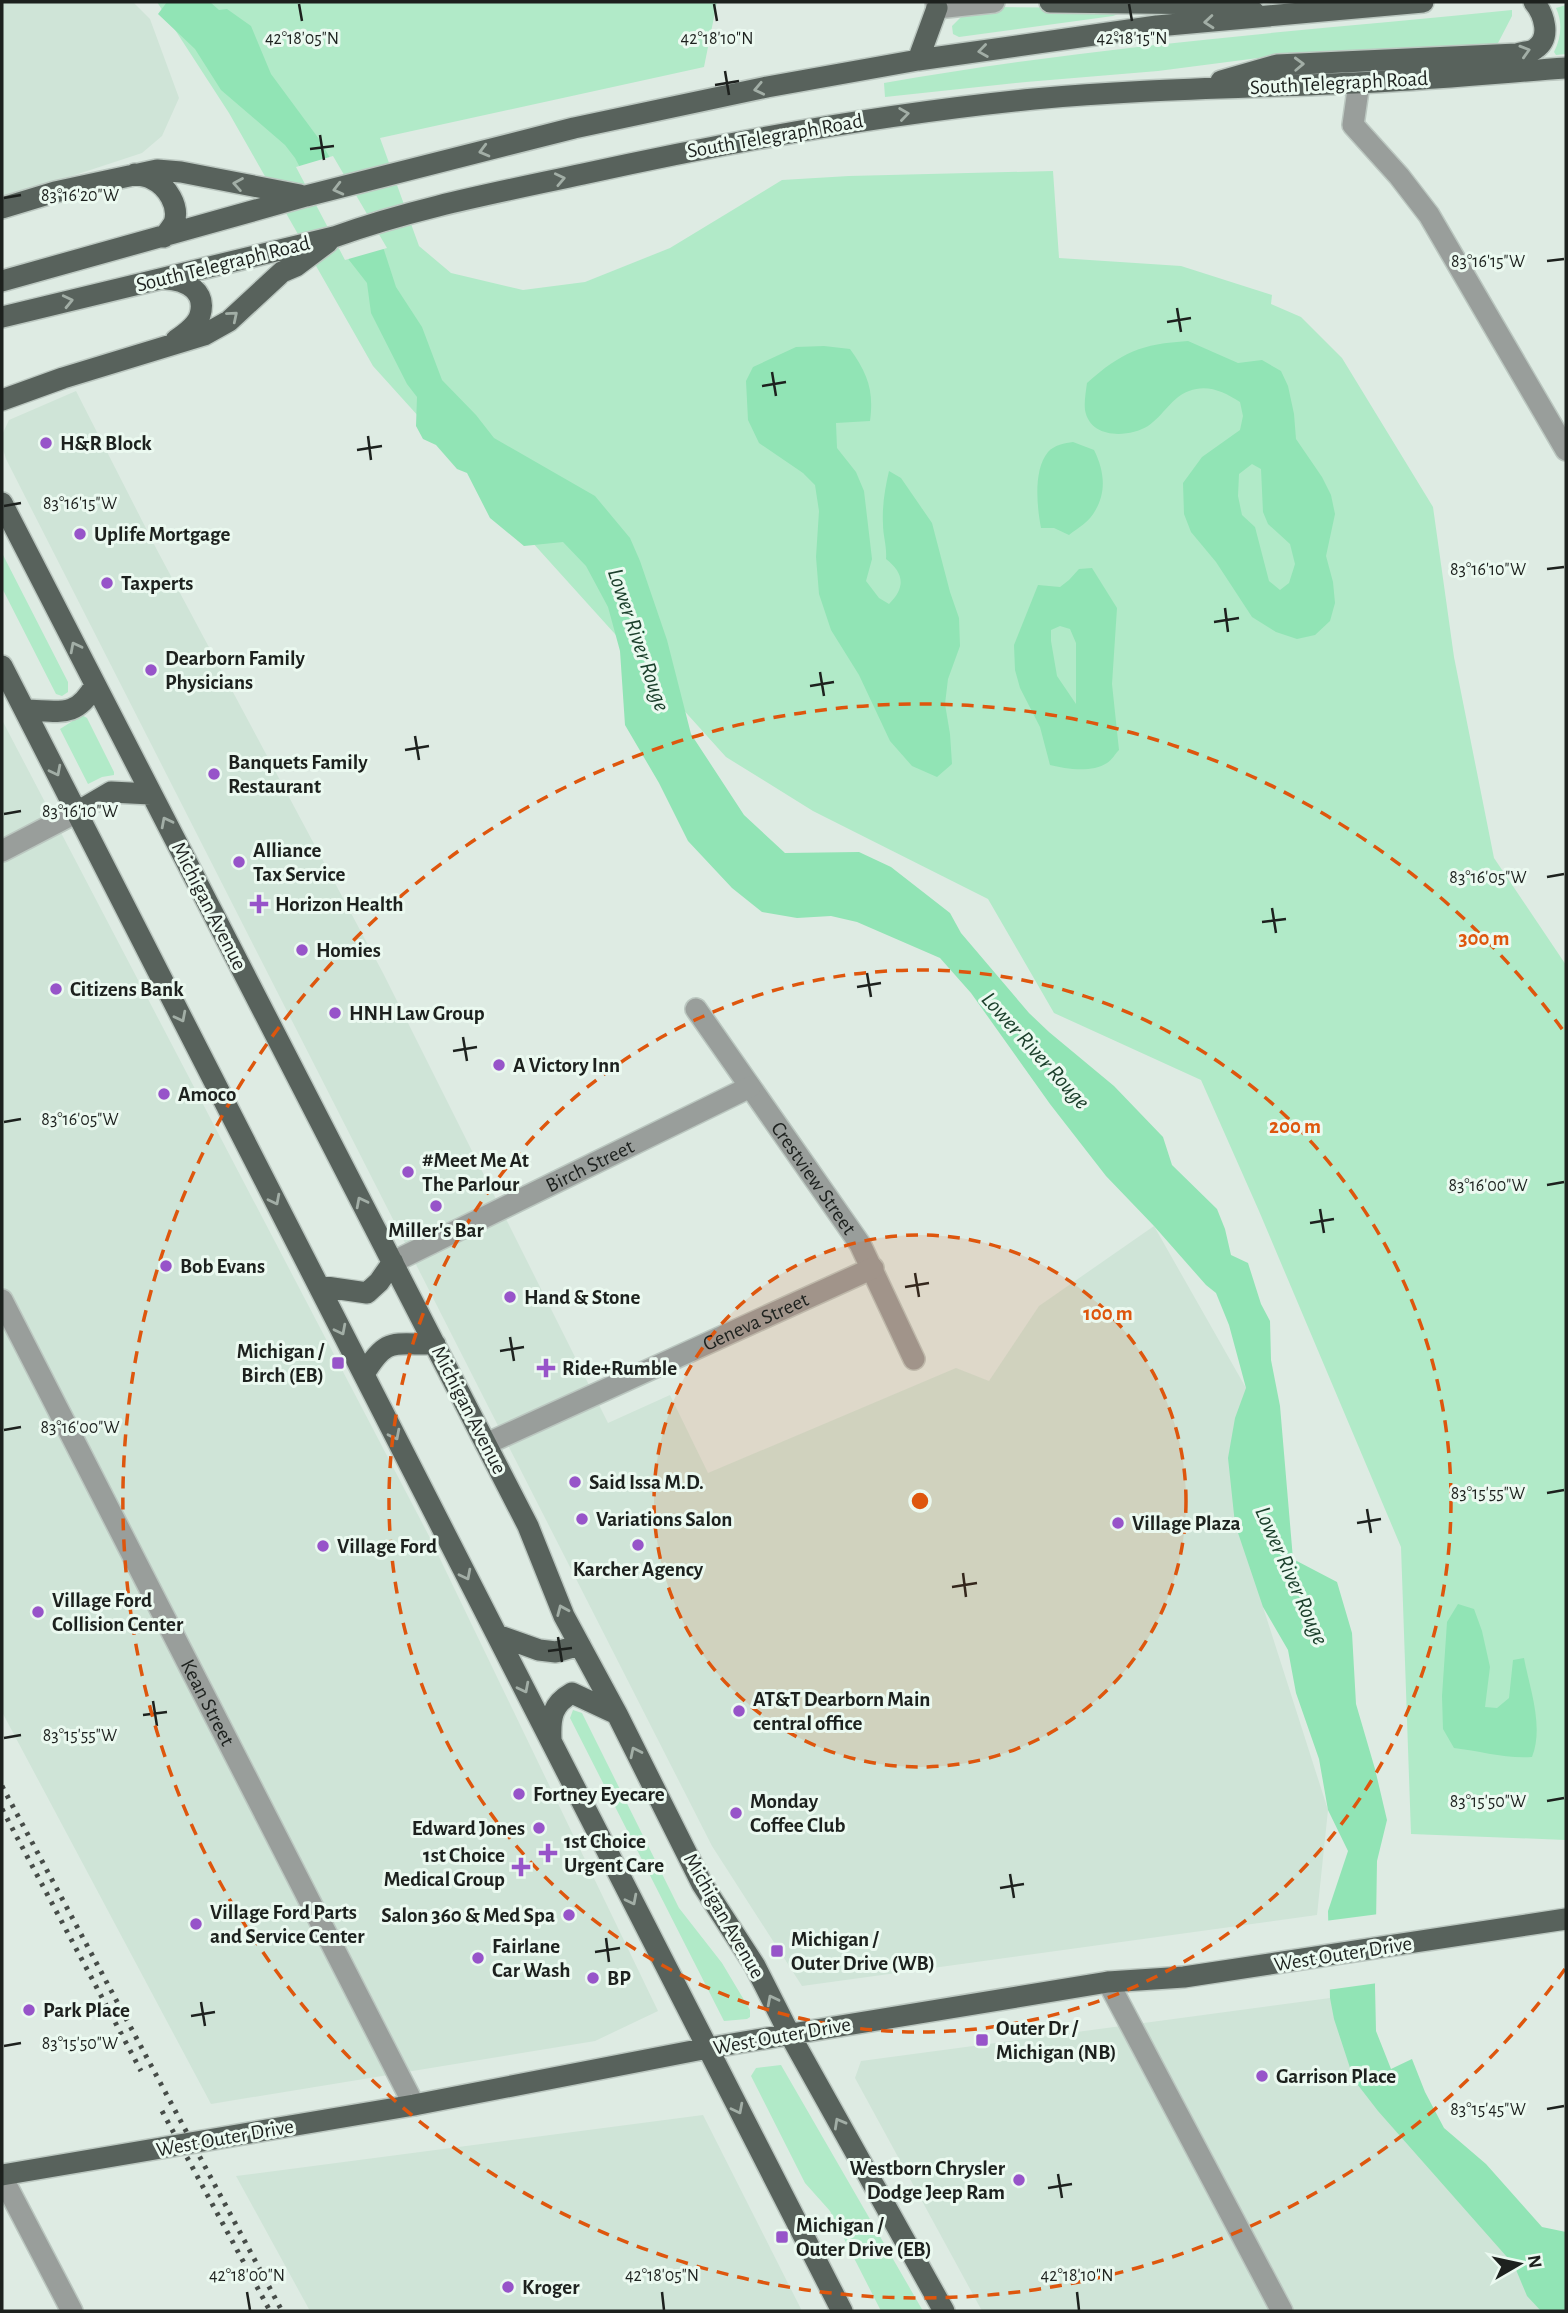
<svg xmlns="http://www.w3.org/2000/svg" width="1568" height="2313" viewBox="0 0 1568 2313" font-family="'Alegreya Sans',sans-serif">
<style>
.built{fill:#cfe4d7}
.green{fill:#b1eac8}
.water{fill:#91e4b5;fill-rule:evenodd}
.pier{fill:#deebe3}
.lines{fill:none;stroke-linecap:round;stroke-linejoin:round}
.minor-casing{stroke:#bbc7c0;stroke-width:24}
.major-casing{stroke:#bbc7c0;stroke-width:24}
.minor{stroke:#999e9b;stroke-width:21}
.major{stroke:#58625c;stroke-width:21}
.rail{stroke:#464c48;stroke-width:5;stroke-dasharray:3.5 7;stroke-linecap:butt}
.oneway{stroke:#a2aea6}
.ticks{fill:none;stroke:#1d211e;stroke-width:2.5}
.ring{fill:none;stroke:#de560d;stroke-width:3.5;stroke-dasharray:12 9}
.poi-dot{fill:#9754c9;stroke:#ebf9f0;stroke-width:2.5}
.labels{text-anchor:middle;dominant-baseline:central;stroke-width:6;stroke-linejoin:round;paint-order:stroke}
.street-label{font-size:21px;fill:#1d211e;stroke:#ebf9f0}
.poi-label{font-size:21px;font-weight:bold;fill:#1d211e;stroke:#ebf9f0;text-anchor:start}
.water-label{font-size:23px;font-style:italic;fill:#1c402c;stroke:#ebf9f0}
.ticks-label{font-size:18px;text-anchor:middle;fill:#1d211e;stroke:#ebf9f0;stroke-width:6;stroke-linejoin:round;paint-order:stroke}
.centre{fill:#de560d;stroke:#ebf9f0;stroke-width:3.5}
.ring-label{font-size:21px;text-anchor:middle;font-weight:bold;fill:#de560d;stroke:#ebf9f0;stroke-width:6;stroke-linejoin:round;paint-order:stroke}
</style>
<rect width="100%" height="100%" fill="#deebe3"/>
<!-- built -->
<path class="built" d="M 2,2 L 133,2 L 150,19 L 179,98 L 162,136 L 142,153 L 2,199 Z
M 76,391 L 157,550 L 383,973 L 608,1423 L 670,1395 L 708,1473 L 956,1368 L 989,1381 L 1039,1306 L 1154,1226 L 1246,1388 L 1263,1607 L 1328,1810 L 1317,1915 L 802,1986 L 712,1846 L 6,459 L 2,446 L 2,435 L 9,420 Z
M 2,720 L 429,1536 L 658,2011 L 595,2041 L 211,2104 L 2,1712 Z
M 1330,1998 L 1557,2311 L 982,2311 L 855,2078 L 861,2061 Z
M 703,2115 L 802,2311 L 310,2311 L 236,2176 Z"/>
<!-- green -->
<path class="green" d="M 157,2 L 717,2 L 704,67 L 380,138 L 419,246 L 451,273 L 523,290 L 585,282 L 670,248 L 782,180 L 849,176 L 1053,171 L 1059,258 L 1181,266 L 1272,295 L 1271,304 L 1301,317 L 1342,358 L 1433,507 L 1454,657 L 1494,858 L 1566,965 L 1566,1840 L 1411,1834 L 1401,1547 L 1259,1211 L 1201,1080 L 1054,1013 L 988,899 L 813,811 L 726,757 L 373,366 L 229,113 Z
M 1566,5 L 1566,54 L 1556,55 L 1554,52 C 1561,38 1563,23 1556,8 Z
M 998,7 L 1111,8 L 1121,13 L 1113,16 L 959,37 L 953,34 L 952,26 L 965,13 Z
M 1512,10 L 1512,16 L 1498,43 L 1499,48 L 1266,57 L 1158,71 L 1026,82 L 885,97 L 884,83 C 1091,46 1302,31 1512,10 Z
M 2,553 L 68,682 L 68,692 L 62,696 L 56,694 L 2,588 Z
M 82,715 L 87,718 L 114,772 L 114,775 L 102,777 L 88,784 L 60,729 Z
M 573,1710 L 582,1713 L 679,1908 L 722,1963 L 750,2010 L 750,2017 L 747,2019 L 724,2021 L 570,1718 Z
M 781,2065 L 923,2311 L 881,2311 L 830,2211 L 805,2183 L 751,2076 L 756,2068 Z"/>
<!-- water -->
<path class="water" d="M 167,2 L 210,2 L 219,10 L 227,9 L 251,26 L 271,74 L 319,139 L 384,250 L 396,287 L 422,327 L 442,380 L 476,415 L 494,438 L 595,496 L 630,538 L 640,561 L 667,640 L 691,734 L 744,815 L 785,853 L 859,852 L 891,867 L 950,913 L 961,933 L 1029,1013 L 1049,1032 L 1114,1086 L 1163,1137 L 1172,1165 L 1217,1209 L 1225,1229 L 1231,1255 L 1248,1263 L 1261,1304 L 1270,1321 L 1271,1360 L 1280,1406 L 1293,1559 L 1337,1582 L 1352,1633 L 1356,1704 L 1375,1769 L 1387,1820 L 1377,1861 L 1375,1986 L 1376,2031 L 1391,2069 L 1412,2059 L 1425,2092 L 1444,2128 L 1486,2164 L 1542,2227 L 1566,2232 L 1566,2311 L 1541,2311 L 1527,2296 L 1514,2265 L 1378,2111 L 1354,2080 L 1334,2019 L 1330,1998 L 1328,1911 L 1348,1851 L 1328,1810 L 1319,1759 L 1296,1693 L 1288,1650 L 1263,1607 L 1235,1524 L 1228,1458 L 1235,1418 L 1246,1388 L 1229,1325 L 1216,1293 L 1206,1285 L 1154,1226 L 1106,1176 L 1050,1104 L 971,993 L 940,958 L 857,922 L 831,916 L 797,918 L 762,912 L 732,888 L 688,841 L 659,783 L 625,725 L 620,651 L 608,607 L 586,566 L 563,542 L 524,546 L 490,518 L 467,473 L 457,469 L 436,445 L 423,439 L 416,426 L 417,397 L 407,384 L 371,313 L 367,283 L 349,260 L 295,158 L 285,145 L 221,90 L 195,49 L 158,14 Z
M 1188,341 L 1238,363 L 1262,360 L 1281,371 L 1288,386 L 1294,414 L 1296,439 L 1322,477 L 1331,495 L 1335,514 L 1326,556 L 1333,582 L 1335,603 L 1330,621 L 1315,635 L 1297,639 L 1276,632 L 1252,617 L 1216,562 L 1191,532 L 1184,514 L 1183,483 L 1202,457 L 1240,430 L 1243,416 L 1240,402 C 1224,392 1208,384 1189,391 C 1172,397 1163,416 1148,426 C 1128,438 1090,439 1085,410 C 1084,401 1086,391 1087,383 C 1122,352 1141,344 1188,341 ZM 1252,464 L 1261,469 L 1263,512 L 1268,524 L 1290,544 L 1295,564 L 1289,583 L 1280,590 L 1269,581 L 1255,527 L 1242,515 L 1238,496 L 1239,474 Z
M 824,346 L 850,349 C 868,374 874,391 870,421 L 836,423 L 837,448 L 856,472 L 864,491 L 872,559 L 866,581 L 879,598 L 889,604 C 906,587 904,573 886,559 C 887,546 883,536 883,524 C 882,506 885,488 889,471 L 901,478 L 932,523 L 950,592 L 959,618 L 960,646 L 948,679 L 945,704 L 950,734 L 952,764 L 937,777 L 912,766 L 890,741 L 859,675 L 831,630 L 819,594 L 816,557 L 819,511 L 815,485 L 803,473 L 759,443 L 748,420 L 746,381 L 753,367 L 796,347 Z
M 1073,442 L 1094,450 C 1104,470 1107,491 1095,511 C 1090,521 1078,528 1069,535 L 1054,528 L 1041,528 C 1037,507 1033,470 1048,452 C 1054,445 1065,443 1073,442 Z
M 1092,568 L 1117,608 L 1112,684 L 1119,750 C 1115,754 1112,760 1107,763 C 1092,773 1066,769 1050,765 L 1040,727 L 1020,688 L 1015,670 L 1014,645 L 1038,585 L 1060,587 L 1069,580 L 1079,569 ZM 1060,626 L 1070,629 L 1076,643 L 1076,704 L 1057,676 L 1051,641 L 1051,630 Z
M 1458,1604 L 1474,1609 L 1482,1631 L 1490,1667 L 1485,1707 L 1497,1708 L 1509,1698 L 1513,1660 L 1524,1658 C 1530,1690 1544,1726 1532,1757 C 1506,1759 1480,1751 1454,1748 L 1443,1729 L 1442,1696 L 1447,1622 Z"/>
<!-- pier -->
<path class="pier" d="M 333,156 L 387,248 L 345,260 L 296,167 Z
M 1379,1914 L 1378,1983 L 1327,1990 L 1325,1921 Z"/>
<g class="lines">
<!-- minor casing -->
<g class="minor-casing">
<g id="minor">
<path d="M 936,2 L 937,8 L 994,2"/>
<path d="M 1359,83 L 1353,125 L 1399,176 L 1429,215 L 1566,450"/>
<path d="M 2,851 L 77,812"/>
<path id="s1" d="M 696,1009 L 860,1244 L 914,1359"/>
<path id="s2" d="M 393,1262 L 750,1087"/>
<path id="s3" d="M 2,1300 L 414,2105"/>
<path id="s4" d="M 486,1444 L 873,1268"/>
<path d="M 1108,1982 L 1282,2311"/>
<path d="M 2,2177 L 72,2311"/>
</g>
</g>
<!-- major casing -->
<g class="major-casing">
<path id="major" d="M 1050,2 L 1221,4 L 1254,12
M 918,60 L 937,8
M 1221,81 L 1277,65 L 1517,54 C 1522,52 1531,52 1535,49 C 1552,38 1544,14 1534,2
M 135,174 C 140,176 147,176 152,179 C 167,186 180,206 174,223 C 172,227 167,233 164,237
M 2,208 L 55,192 L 157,170 L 181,172 L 300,195
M 166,279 C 186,280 207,291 200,315 C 197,326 185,334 176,340
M 2,281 L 306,196 L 574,128 L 767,87 L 918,60 L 1157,26 L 1423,2
M 2,317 L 334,237 C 414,208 500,192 583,174 C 733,141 882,114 1034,99 C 1140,89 1247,88 1354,83 C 1425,80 1495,73 1566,68
M 2,400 L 63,378 L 204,335 L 229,321 L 282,272 L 296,266 L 328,242
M 2,503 L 528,1526 L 564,1616 L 617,1714 L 702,1884 L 755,1966 L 790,2035 L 944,2311
M 2,666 L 842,2311
M 25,710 C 60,711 76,719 95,685
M 77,812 L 111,792 L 151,794
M 319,1286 L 367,1293 L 379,1282 L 393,1262
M 364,1374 C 387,1336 393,1345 435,1344
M 497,1635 L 539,1650 L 556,1652 L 580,1645
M 551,1739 C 550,1718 552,1704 572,1693 L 617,1714
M 2,2175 L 414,2105 L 708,2048 L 828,2028 L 1108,1982 L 1184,1977 L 1566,1919"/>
</g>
<!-- minor -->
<use href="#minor" class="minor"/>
<!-- major -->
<use href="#major" class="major"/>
<!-- rail -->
<path class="rail" d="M 2,1786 L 282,2311
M 2,1809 L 141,2071
M 162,2111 L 270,2311"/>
</g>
<!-- one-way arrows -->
<defs><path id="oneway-chevron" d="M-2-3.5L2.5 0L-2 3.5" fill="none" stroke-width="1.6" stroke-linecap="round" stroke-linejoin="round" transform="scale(1.75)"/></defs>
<g class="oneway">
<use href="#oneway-chevron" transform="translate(1209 22) rotate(175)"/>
<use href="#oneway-chevron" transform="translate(983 51) rotate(172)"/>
<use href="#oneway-chevron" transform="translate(1525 51) rotate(-17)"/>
<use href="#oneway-chevron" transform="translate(1299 64) rotate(-2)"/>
<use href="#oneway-chevron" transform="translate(759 89) rotate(168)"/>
<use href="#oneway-chevron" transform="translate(904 114) rotate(-8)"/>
<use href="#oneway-chevron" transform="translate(484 151) rotate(165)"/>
<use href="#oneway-chevron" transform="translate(560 179) rotate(-12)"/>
<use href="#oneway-chevron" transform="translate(238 184) rotate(-170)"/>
<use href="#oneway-chevron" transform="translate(338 189) rotate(166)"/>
<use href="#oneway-chevron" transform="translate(68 301) rotate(-13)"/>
<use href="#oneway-chevron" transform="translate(233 316) rotate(-40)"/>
<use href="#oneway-chevron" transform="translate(75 647) rotate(-117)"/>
<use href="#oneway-chevron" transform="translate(56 771) rotate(63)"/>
<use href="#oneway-chevron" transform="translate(166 822) rotate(-117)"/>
<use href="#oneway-chevron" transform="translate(181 1017) rotate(63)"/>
<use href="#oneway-chevron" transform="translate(275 1200) rotate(63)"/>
<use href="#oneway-chevron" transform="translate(361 1202) rotate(-117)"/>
<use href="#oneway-chevron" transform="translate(341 1330) rotate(63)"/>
<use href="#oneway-chevron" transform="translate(395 1435) rotate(63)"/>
<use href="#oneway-chevron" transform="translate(466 1575) rotate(63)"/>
<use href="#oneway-chevron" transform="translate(562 1610) rotate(-113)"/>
<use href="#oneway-chevron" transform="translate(524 1688) rotate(63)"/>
<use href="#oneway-chevron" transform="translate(635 1752) rotate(-116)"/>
<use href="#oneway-chevron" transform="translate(632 1900) rotate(63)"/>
<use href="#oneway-chevron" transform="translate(772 2000) rotate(-117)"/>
<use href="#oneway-chevron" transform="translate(738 2109) rotate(63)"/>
<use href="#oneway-chevron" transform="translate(839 2123) rotate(-119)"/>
</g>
<!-- ticks -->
<path class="ticks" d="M 299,4 L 302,21M 714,4 L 717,21M 1129,4 L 1132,21M 725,71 L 729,95M 715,85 L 739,81M 320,135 L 324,160M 310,149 L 334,146M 4,198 L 21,195M 1547,261 L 1564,259M 1177,308 L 1181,332M 1167,322 L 1191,318M 772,372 L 776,396M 762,386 L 786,382M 368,436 L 371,460M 357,450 L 382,446M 4,506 L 21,503M 1547,569 L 1564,567M 1225,608 L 1228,632M 1214,622 L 1239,618M 820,672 L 824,696M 810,686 L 834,682M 415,736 L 419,760M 405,750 L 429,746M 4,814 L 21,811M 1547,877 L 1564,874M 1272,908 L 1276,933M 1262,922 L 1286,919M 867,973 L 871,997M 857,987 L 881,983M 463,1037 L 467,1061M 453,1051 L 477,1047M 4,1122 L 21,1119M 1547,1185 L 1564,1182M 1320,1209 L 1324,1233M 1310,1223 L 1334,1219M 915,1273 L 919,1297M 905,1287 L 929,1283M 510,1337 L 514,1361M 500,1351 L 524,1347M 4,1430 L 21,1427M 1547,1493 L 1564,1490M 1367,1509 L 1371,1533M 1357,1523 L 1381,1519M 963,1573 L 966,1597M 952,1587 L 977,1583M 558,1637 L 562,1662M 548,1651 L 572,1648M 153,1701 L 157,1726M 143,1715 L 167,1712M 4,1738 L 21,1735M 1547,1801 L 1564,1798M 1010,1874 L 1014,1898M 1000,1888 L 1024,1884M 606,1938 L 609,1962M 595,1952 L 620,1948M 201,2002 L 205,2026M 191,2016 L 215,2012M 4,2046 L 21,2043M 1547,2109 L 1564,2106M 1058,2174 L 1062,2198M 1048,2188 L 1072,2184M 247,2292 L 250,2310M 662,2292 L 664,2310M 1077,2292 L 1079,2310"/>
<!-- distance rings -->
<circle cx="920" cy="1501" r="266" fill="#de560d" fill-opacity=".12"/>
<g class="ring">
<circle cx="920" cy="1501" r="266"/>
<circle cx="920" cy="1501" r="531"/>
<path d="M1565 1969A797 797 0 1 1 1565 1033"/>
</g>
<!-- markers -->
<g class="poi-dot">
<circle cx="46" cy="443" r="7"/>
<circle cx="80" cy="534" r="7"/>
<circle cx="107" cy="583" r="7"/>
<circle cx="151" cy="670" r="7"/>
<circle cx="214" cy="774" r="7"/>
<circle cx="239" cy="862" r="7"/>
<path d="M255.5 893.5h7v7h7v7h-7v7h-7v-7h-7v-7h7z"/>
<circle cx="302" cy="950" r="7"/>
<circle cx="56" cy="989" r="7"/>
<circle cx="335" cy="1013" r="7"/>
<circle cx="499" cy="1065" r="7"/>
<circle cx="164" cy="1094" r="7"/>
<circle cx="408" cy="1172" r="7"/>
<circle cx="436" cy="1206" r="7"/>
<circle cx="166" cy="1266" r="7"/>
<circle cx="510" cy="1297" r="7"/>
<rect x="331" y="1356" width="14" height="14" rx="3.5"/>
<path d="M542.5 1357.5h7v7h7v7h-7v7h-7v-7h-7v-7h7z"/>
<circle cx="575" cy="1482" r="7"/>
<circle cx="582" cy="1519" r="7"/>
<circle cx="1118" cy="1523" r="7"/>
<circle cx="638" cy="1545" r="7"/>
<circle cx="323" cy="1546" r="7"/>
<circle cx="38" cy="1612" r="7"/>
<circle cx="739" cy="1711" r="7"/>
<circle cx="519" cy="1794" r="7"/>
<circle cx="736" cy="1813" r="7"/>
<circle cx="539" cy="1828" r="7"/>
<path d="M544.5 1842.5h7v7h7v7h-7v7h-7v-7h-7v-7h7z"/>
<path d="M517.5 1856.5h7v7h7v7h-7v7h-7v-7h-7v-7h7z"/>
<circle cx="569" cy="1915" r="7"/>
<circle cx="196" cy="1924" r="7"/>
<rect x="770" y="1944" width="14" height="14" rx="3.5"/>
<circle cx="478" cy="1958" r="7"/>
<circle cx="593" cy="1978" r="7"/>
<circle cx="29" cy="2010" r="7"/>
<rect x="975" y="2033" width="14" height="14" rx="3.5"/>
<circle cx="1262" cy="2076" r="7"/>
<circle cx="1019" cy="2180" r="7"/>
<rect x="775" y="2230" width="14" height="14" rx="3.5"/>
<circle cx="508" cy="2287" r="7"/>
</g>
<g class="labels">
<!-- street labels -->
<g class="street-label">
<text transform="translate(1339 83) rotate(-3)">South Telegraph Road</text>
<text transform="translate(775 136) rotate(-10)">South Telegraph Road</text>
<text transform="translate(223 264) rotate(-14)">South Telegraph Road</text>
<text transform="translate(209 906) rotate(63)">Michigan Avenue</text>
<text stroke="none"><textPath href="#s2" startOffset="219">Birch Street</textPath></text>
<text stroke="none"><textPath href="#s1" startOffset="206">Crestview Street</textPath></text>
<text stroke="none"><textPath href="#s4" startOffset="296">Geneva Street</textPath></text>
<text transform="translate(469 1410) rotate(63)">Michigan Avenue</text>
<text stroke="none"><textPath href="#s3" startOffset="452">Kean Street</textPath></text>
<text transform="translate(724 1916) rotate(60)">Michigan Avenue</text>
<text transform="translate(1343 1954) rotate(-9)">West Outer Drive</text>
<text transform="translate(782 2036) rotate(-10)">West Outer Drive</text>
<text transform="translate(225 2138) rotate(-10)">West Outer Drive</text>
</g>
<!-- poi labels -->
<g class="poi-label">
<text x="60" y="443">H&amp;R Block</text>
<text x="94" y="534">Uplife Mortgage</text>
<text x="121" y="583">Taxperts</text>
<text x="165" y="658">Dearborn Family<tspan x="165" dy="24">Physicians</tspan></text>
<text x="228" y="762">Banquets Family<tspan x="228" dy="24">Restaurant</tspan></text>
<text x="253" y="850">Alliance<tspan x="253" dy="24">Tax Service</tspan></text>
<text x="275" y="904">Horizon Health</text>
<text x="316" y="950">Homies</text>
<text x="70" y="989">Citizens Bank</text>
<text x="349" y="1013">HNH Law Group</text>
<text x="513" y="1065">A Victory Inn</text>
<text x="178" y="1094">Amoco</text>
<text x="422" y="1160">#Meet Me At<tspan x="422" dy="24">The Parlour</tspan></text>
<text x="436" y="1230" text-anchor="middle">Miller's Bar</text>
<text x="180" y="1266">Bob Evans</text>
<text x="524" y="1297">Hand &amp; Stone</text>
<text x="324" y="1351" text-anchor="end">Michigan /<tspan x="324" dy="24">Birch (EB)</tspan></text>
<text x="562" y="1368">Ride+Rumble</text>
<text x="589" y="1482">Said Issa M.D.</text>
<text x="596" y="1519">Variations Salon</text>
<text x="1132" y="1523">Village Plaza</text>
<text x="337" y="1546">Village Ford</text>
<text x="638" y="1569" text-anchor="middle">Karcher Agency</text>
<text x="52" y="1600">Village Ford<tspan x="52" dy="24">Collision Center</tspan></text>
<text x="753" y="1699">AT&amp;T Dearborn Main<tspan x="753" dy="24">central office</tspan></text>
<text x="533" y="1794">Fortney Eyecare</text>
<text x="750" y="1801">Monday<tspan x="750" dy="24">Coffee Club</tspan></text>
<text x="525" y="1828" text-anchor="end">Edward Jones</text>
<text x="564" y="1841">1st Choice<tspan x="564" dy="24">Urgent Care</tspan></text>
<text x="505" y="1855" text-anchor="end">1st Choice<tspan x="505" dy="24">Medical Group</tspan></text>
<text x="210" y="1912">Village Ford Parts<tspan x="210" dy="24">and Service Center</tspan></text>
<text x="555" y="1915" text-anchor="end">Salon 360 &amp; Med Spa</text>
<text x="791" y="1939">Michigan /<tspan x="791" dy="24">Outer Drive (WB)</tspan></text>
<text x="492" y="1946">Fairlane<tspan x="492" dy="24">Car Wash</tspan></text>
<text x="607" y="1978">BP</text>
<text x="43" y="2010">Park Place</text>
<text x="996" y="2028">Outer Dr /<tspan x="996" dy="24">Michigan (NB)</tspan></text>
<text x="1276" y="2076">Garrison Place</text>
<text x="1005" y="2168" text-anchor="end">Westborn Chrysler<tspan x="1005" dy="24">Dodge Jeep Ram</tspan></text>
<text x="796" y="2225">Michigan /<tspan x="796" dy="24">Outer Drive (EB)</tspan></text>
<text x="522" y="2287">Kroger</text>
</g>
<!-- water labels -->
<g class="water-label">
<text transform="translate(638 640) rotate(71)">Lower River Rouge</text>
<text transform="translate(1035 1051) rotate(48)">Lower River Rouge</text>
<text transform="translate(1291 1576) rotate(66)">Lower River Rouge</text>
</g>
</g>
<g class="ticks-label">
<text x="302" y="44">42°18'05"N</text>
<text x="717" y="44">42°18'10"N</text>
<text x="1132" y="44">42°18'15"N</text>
<text x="80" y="201">83°16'20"W</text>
<text x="1488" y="267">83°16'15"W</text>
<text x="80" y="509">83°16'15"W</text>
<text x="1488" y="575">83°16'10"W</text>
<text x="80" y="817">83°16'10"W</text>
<text x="1488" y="883">83°16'05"W</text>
<text x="80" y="1125">83°16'05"W</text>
<text x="1488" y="1191">83°16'00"W</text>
<text x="80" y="1433">83°16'00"W</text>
<text x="1488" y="1499">83°15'55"W</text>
<text x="80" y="1741">83°15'55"W</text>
<text x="1488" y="1807">83°15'50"W</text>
<text x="80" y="2049">83°15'50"W</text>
<text x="1488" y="2115">83°15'45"W</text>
<text x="247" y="2281">42°18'00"N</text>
<text x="662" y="2281">42°18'05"N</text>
<text x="1077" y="2281">42°18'10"N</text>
</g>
<circle cx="920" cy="1501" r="10" class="centre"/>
<g class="ring-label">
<text x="1484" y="945">300 m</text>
<text x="1295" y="1133">200 m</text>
<text x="1108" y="1320">100 m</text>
</g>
<!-- border -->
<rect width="1568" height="2313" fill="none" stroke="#1d211e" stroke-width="7"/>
<!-- north arrow -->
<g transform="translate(1519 2264) rotate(81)" stroke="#ebf9f0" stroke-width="5" paint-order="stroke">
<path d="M0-5L12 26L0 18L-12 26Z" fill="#1d211e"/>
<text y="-10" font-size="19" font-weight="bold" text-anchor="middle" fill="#1d211e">N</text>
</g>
</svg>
